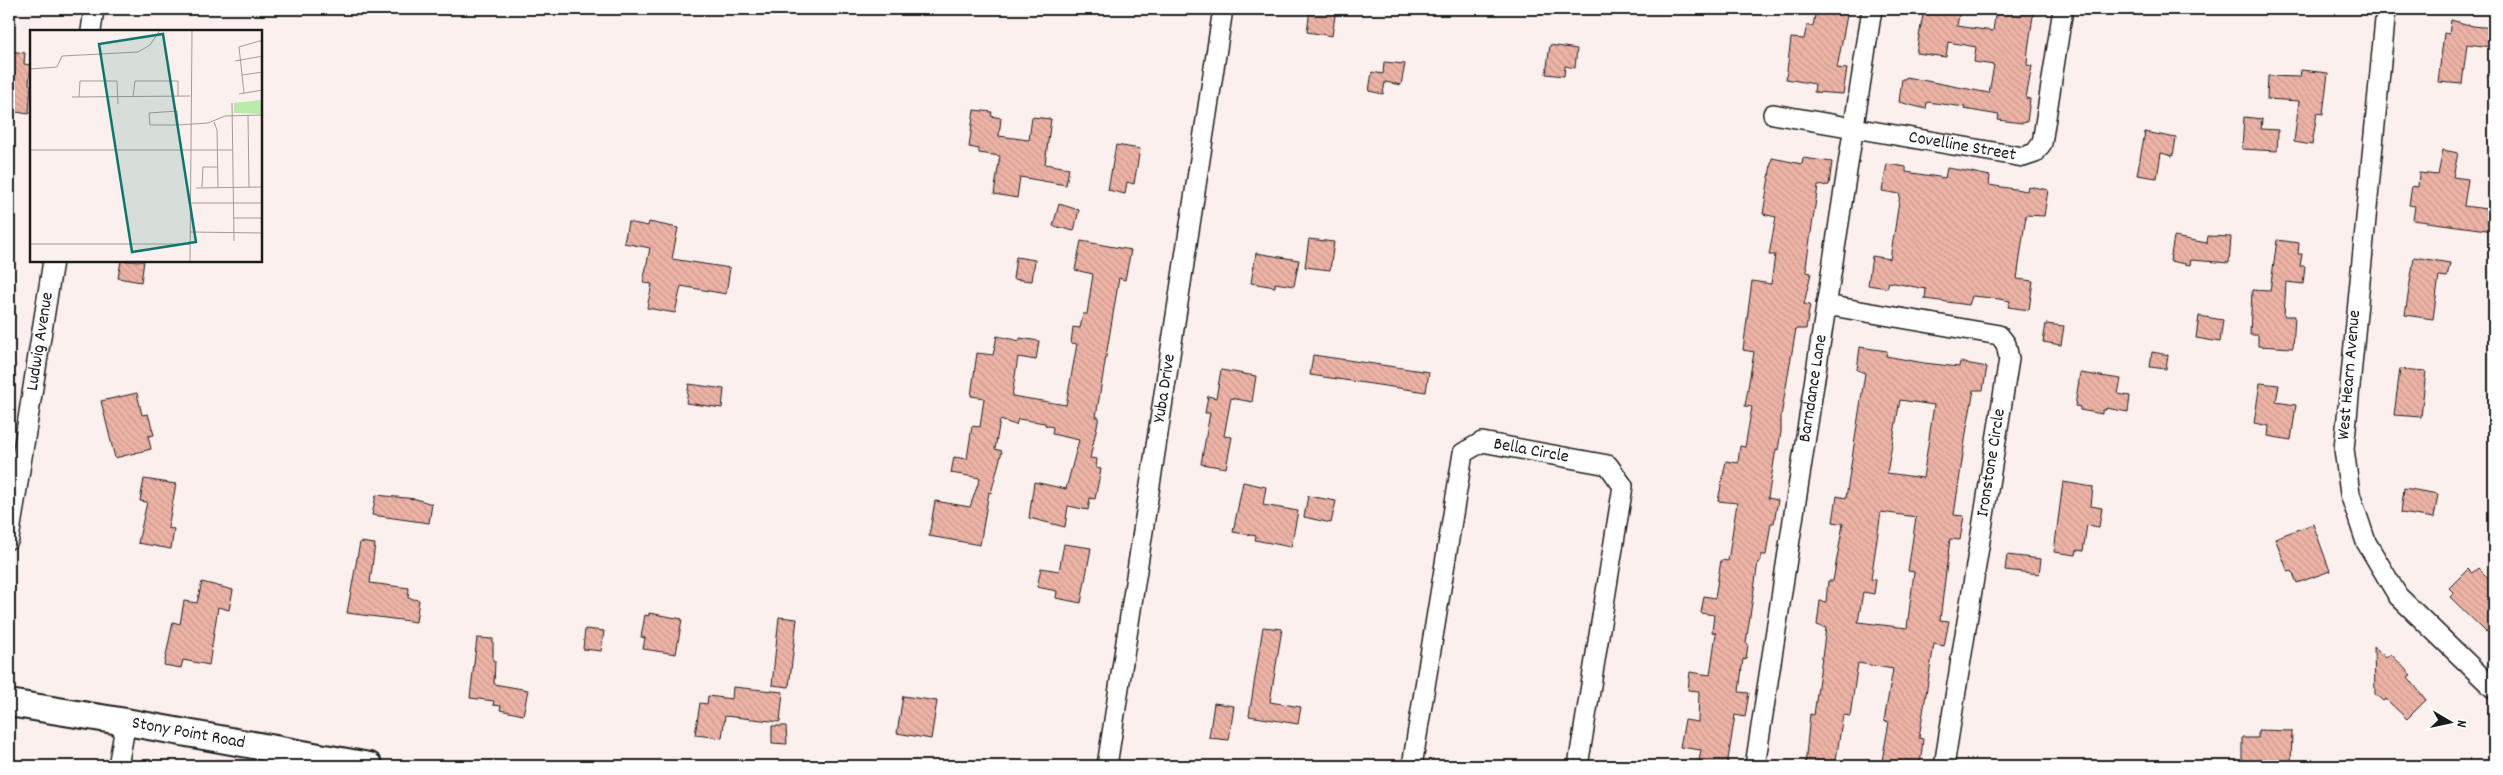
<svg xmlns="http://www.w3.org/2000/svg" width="2503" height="775" viewBox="0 0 2503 775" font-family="Dekko,sans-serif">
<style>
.building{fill:url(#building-back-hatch);stroke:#1c1c1c;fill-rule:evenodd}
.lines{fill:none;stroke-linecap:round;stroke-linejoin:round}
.street-casing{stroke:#1c1c1c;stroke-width:22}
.secondary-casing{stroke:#1c1c1c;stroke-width:30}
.street{stroke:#fff;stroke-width:19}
.secondary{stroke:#fff;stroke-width:26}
.labels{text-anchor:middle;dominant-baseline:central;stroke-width:4.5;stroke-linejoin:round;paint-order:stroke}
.street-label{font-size:18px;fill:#1c1c1c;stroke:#fff}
.inset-road{fill:none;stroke:#a29b99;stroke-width:1}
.view{fill:#0f766e;fill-opacity:0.15;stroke:#0f766e;stroke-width:2.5}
.inset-edge{fill:none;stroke:#1c1c1c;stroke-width:2.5}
</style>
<defs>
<pattern id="building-back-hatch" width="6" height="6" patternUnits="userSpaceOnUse" patternTransform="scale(1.25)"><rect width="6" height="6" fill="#edb3a7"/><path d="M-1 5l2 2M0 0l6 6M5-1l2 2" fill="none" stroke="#cb998f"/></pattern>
</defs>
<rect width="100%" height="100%" fill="#fbf0ed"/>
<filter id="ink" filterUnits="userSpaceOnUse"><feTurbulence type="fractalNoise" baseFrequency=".02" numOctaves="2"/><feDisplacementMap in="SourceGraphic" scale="10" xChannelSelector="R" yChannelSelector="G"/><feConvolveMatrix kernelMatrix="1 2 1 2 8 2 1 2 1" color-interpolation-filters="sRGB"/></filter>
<g filter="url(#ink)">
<!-- building -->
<path class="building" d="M 1310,9 L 1336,9 L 1332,36 L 1307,32 Z
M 1816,9 L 1848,10 L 1837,68 L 1847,69 L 1843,94 L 1814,92 L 1815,84 L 1786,79 L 1791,38 L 1804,39 L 1807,25 L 1813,26 Z
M 1924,9 L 1960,9 L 1957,26 L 1993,31 L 1996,9 L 2034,9 L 2028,50 L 2027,65 L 2032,66 L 2026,98 L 2030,99 L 2027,122 L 2022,123 L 1998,120 L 1999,115 L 1964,109 L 1965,107 L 1927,102 L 1926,109 L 1899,102 L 1902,79 L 1905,79 L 1906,77 L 1989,93 L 1994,65 L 1974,62 L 1976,47 L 1948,42 L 1946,57 L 1916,53 Z
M 2451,20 L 2473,26 L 2494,28 L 2492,47 L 2467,44 L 2462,84 L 2438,82 L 2444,33 L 2449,34 Z
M 1550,45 L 1577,49 L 1575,68 L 1565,66 L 1564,76 L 1546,74 Z
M 9,51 L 25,53 L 24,64 L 31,65 L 29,84 L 31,85 L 29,114 L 9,111 Z
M 1384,62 L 1405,64 L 1401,85 L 1385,82 L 1383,94 L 1369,91 L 1372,72 L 1383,74 Z
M 2301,70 L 2328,73 L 2323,114 L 2317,113 L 2312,145 L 2294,142 L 2299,101 L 2267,99 L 2268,76 L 2300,77 Z
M 974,110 L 992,112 L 991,116 L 1001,118 L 999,136 L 1029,140 L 1032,117 L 1051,119 L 1045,164 L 1069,168 L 1066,185 L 1020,177 L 1017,198 L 994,194 L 1000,156 L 979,153 L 979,149 L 969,147 Z
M 2244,117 L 2262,119 L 2261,129 L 2278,130 L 2277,151 L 2242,149 Z
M 2145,132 L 2176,138 L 2173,156 L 2161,153 L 2157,178 L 2137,175 Z
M 1116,145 L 1140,149 L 1134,184 L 1127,182 L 1125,194 L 1108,190 Z
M 2443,150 L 2458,153 L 2453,177 L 2468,179 L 2464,206 L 2494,210 L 2494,231 L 2413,220 L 2415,206 L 2409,205 L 2412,186 L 2418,187 L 2419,173 L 2438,175 Z
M 1772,158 L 1802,164 L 1803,158 L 1832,162 L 1829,185 L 1818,186 L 1806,266 L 1807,272 L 1811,273 L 1804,304 L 1810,305 L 1806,329 L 1796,329 L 1781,416 L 1781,432 L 1778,450 L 1776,449 L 1768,498 L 1778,500 L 1774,523 L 1771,523 L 1766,555 L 1761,555 L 1760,562 L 1758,562 L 1746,643 L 1748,644 L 1746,660 L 1743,659 L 1739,692 L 1749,693 L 1745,717 L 1735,715 L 1727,766 L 1698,766 L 1701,750 L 1680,747 L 1685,720 L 1698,722 L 1699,691 L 1688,690 L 1690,672 L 1710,675 L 1716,633 L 1712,632 L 1714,615 L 1701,613 L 1704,596 L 1715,598 L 1721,560 L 1728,561 L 1737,503 L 1718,501 L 1726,461 L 1738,463 L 1740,446 L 1745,447 L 1752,407 L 1745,406 L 1754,352 L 1743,350 L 1752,281 L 1771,284 L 1775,255 L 1769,255 L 1776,217 L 1763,214 Z
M 1887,164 L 1906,167 L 1906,172 L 1945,178 L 1947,168 L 1966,171 L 1990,176 L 1989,185 L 2027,191 L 2028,186 L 2048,190 L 2044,216 L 2026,215 L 2017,279 L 2033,281 L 2029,310 L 2008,307 L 2010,301 L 1993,298 L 1972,296 L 1969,305 L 1925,299 L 1926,289 L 1889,282 L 1887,288 L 1868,285 L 1872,256 L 1890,259 L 1895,228 L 1900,194 L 1882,191 Z
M 1059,204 L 1079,210 L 1074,231 L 1053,226 Z
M 628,222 L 648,226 L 649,222 L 678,228 L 672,259 L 730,268 L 726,294 L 681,286 L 675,313 L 647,308 L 652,284 L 643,283 L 650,248 L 624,243 Z
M 2208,236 L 2231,237 L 2229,263 L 2191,260 L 2190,265 L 2170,261 L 2174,237 L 2207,243 Z
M 1309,239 L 1334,242 L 1330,270 L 1305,267 Z
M 2277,240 L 2299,243 L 2298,254 L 2302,254 L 2300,266 L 2305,266 L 2303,284 L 2286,282 L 2284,316 L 2295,316 L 2293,348 L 2258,346 L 2258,335 L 2250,335 L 2252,290 L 2270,291 Z
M 1081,241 L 1131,250 L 1125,280 L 1119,278 L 1096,417 L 1099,417 L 1090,458 L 1097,459 L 1096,468 L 1101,469 L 1095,499 L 1090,498 L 1088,510 L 1068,506 L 1065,527 L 1029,518 L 1034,482 L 1066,489 L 1079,440 L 1052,434 L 1053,427 L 1045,425 L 1045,423 L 1018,419 L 1016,425 L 1000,420 L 995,449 L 1002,451 L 991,493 L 989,492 L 980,545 L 929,536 L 935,501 L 970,507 L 980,478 L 951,473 L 954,457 L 967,459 L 972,426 L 980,427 L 984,398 L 971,396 L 977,353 L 993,355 L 997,336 L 1020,341 L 1020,338 L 1039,341 L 1036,360 L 1018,357 L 1012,396 L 1066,405 L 1077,344 L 1071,343 L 1073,327 L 1080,328 L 1083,314 L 1087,314 L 1093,274 L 1075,270 Z
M 1256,253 L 1299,260 L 1294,286 L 1275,283 L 1275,287 L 1251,283 Z
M 1016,257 L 1035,260 L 1032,281 L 1013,279 Z
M 2414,257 L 2450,263 L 2447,277 L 2439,276 L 2433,319 L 2405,315 Z
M 121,261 L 144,261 L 141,282 L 118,278 Z
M 2199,316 L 2223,320 L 2220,342 L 2196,338 Z
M 2046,324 L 2064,326 L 2061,345 L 2043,342 Z
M 1860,347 L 1887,351 L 1886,356 L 1924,363 L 1959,367 L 1960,362 L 1987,367 L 1983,390 L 1974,390 L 1967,427 L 1954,515 L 1964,516 L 1960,540 L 1950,539 L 1940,620 L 1949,621 L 1944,646 L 1934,644 L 1919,738 L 1923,739 L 1920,766 L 1881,766 L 1889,722 L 1884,721 L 1893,669 L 1858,663 L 1850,716 L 1843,715 L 1835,766 L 1805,766 L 1810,714 L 1814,715 L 1826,628 L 1817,625 L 1820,601 L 1826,602 L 1828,581 L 1833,581 L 1843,524 L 1833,522 L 1837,496 L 1846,498 L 1865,373 L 1857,370 ZM 1900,400 L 1934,405 L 1923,478 L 1887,473 ZM 1881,512 L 1916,517 L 1908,571 L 1914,572 L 1907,628 L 1858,622 L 1863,592 L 1874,594 L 1876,580 L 1871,579 Z
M 2152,352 L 2168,355 L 2166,369 L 2150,367 Z
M 1313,355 L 1429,372 L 1426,392 L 1310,375 Z
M 2400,369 L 2426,371 L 2421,417 L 2394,415 Z
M 1221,370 L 1256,376 L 1252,402 L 1231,398 L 1224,436 L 1232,437 L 1226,468 L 1201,464 L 1210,413 L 1205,413 L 1208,396 L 1216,398 Z
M 2080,373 L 2121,379 L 2118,394 L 2130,396 L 2128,412 L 2106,408 L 2106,410 L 2102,410 L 2102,414 L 2080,410 L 2080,407 L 2075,406 Z
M 2260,383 L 2279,385 L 2276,402 L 2296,405 L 2291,440 L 2268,436 L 2269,426 L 2254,423 Z
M 689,384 L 724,389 L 722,408 L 686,403 Z
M 137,393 L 142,415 L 148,414 L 154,435 L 148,436 L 151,449 L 115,458 L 101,401 Z
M 144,479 L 176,484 L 168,528 L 174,529 L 171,549 L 138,543 L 147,502 L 140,501 Z
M 1243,482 L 1266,487 L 1263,505 L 1298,511 L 1291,547 L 1255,540 L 1256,536 L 1233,532 Z
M 2063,482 L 2093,487 L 2091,506 L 2102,508 L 2099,527 L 2087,525 L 2083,551 L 2077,550 L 2076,555 L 2054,552 Z
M 2404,488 L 2438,494 L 2434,518 L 2401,513 Z
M 376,495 L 416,499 L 432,504 L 429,523 L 372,515 Z
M 1308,496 L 1336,501 L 1331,523 L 1304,517 Z
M 2313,524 L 2330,571 L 2297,583 L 2292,571 L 2288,572 L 2275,538 Z
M 360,542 L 375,544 L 370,583 L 409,588 L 408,598 L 419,600 L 416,622 L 347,613 Z
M 1064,544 L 1091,548 L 1081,603 L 1056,598 L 1057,591 L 1037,587 L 1041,568 L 1059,571 Z
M 2007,555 L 2041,559 L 2039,574 L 2005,570 Z
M 2478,568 L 2494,584 L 2494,624 L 2486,632 L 2450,597 L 2454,593 L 2449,588 L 2468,569 L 2472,573 Z
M 202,582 L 233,590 L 229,610 L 218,607 L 209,665 L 183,660 L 181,668 L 164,665 L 173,622 L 180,624 L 184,601 L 197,603 Z
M 649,613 L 682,619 L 676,654 L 643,649 L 645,638 L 641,637 L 645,615 L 649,616 Z
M 779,617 L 797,619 L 789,687 L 772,685 Z
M 1263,627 L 1282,629 L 1270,702 L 1301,707 L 1298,724 L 1249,716 Z
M 585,629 L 604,631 L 601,651 L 583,649 Z
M 477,638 L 493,639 L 493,661 L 495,661 L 494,684 L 528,690 L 523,715 L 500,710 L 501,706 L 493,705 L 494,701 L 470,698 Z
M 2374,646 L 2386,658 L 2391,654 L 2411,675 L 2408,677 L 2426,700 L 2407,719 L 2386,699 L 2383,701 L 2375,694 Z
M 733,687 L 783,692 L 780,722 L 725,716 L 722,738 L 695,735 L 700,703 L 707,704 L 708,696 L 732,699 Z
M 903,696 L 937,701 L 931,739 L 897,733 Z
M 1214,703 L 1234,706 L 1229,740 L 1209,738 Z
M 772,726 L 786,726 L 787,744 L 772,743 Z
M 2258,730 L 2292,731 L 2291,766 L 2242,766 L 2242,738 L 2258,738 Z"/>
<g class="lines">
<!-- street casing -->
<g class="street-casing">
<g id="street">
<path d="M 2386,9 L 2344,449 L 2350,494 L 2366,542 L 2398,596 L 2494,689"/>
<path d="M 91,31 L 94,9"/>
<path id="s1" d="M 1773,114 L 2023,157 L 2035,153 L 2042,143 L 2063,9"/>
<path d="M 1826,305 L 1999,335 L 2006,344 L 2009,359 L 1944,766"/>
<path id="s2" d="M 9,539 L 53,261"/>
<path d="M 118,766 L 126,722"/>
<path id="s3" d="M 1107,766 L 1223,9"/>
<path id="s4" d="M 1412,766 L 1463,453 L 1482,442 L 1608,465 L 1623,486 L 1578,766"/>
<path id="s5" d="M 1755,766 L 1872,9"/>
</g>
</g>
<!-- secondary casing -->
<g class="secondary-casing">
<g id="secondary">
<path id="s6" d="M 9,703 L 126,722 L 369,766"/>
</g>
</g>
<!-- street -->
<use href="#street" class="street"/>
<!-- secondary -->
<use href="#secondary" class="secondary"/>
</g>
</g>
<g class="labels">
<!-- street labels -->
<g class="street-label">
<text stroke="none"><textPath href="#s1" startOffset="192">Covelline Street</textPath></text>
<text stroke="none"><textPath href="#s2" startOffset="200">Ludwig Avenue</textPath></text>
<text transform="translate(2350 375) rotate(-85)">West Hearn Avenue</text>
<text stroke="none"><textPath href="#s3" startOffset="382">Yuba Drive</textPath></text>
<text stroke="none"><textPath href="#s5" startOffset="382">Barndance Lane</textPath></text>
<text stroke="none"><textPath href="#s4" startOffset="389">Bella Circle</textPath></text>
<text transform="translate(1992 463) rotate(-81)">Ironstone Circle</text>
<text stroke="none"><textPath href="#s6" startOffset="182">Stony Point Road</textPath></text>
</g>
</g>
<!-- overview -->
<g transform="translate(30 30)">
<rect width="232" height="232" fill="#fbf0ed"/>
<path d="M 232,70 L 232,84 L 204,83 L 204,73 Z" fill="#bbebab"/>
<path d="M 232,70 L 232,73 L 207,74 L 205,78 L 205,82 L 227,82 L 228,77 L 232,75 L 232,79 L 229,78 L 232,84 L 204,82 L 204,73 Z" fill="#bbebab"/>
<path class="inset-road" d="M 205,31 L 233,26M 0,39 L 27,37 L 32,26 L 108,22 L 120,15 L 130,0M 212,45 L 233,42M 214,63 L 209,17 L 233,10M 209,64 L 233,60M 42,67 L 160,66M 49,67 L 50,51 L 87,51 L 88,74M 103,67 L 105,51 L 148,51 L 148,66M 202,73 L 204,211M 218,85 L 219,157M 184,92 L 187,100 L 188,157M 148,95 L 147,81 L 119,83 L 120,95 L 148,95 L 178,93 L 195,86 L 233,85M 0,120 L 203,120M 172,157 L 173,137 L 188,137M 166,158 L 233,157M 160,173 L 233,173M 203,188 L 233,188M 160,202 L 233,203M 0,214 L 160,214M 160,232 L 162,0"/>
<path class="view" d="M 133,4 L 166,212 L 102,222 L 69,14 Z"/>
<rect width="232" height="232" class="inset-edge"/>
</g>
<!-- margin -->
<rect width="2503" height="775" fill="none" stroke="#fff" stroke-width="30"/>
<rect x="15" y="15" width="2473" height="745" fill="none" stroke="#1c1c1c" stroke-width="2" filter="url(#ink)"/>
<!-- north arrow -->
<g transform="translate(2450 722) rotate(99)" stroke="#ffffff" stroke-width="4" paint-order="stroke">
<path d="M0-4L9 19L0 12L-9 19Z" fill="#1c1c1c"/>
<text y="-8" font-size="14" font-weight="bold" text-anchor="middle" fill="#1c1c1c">N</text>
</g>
</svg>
